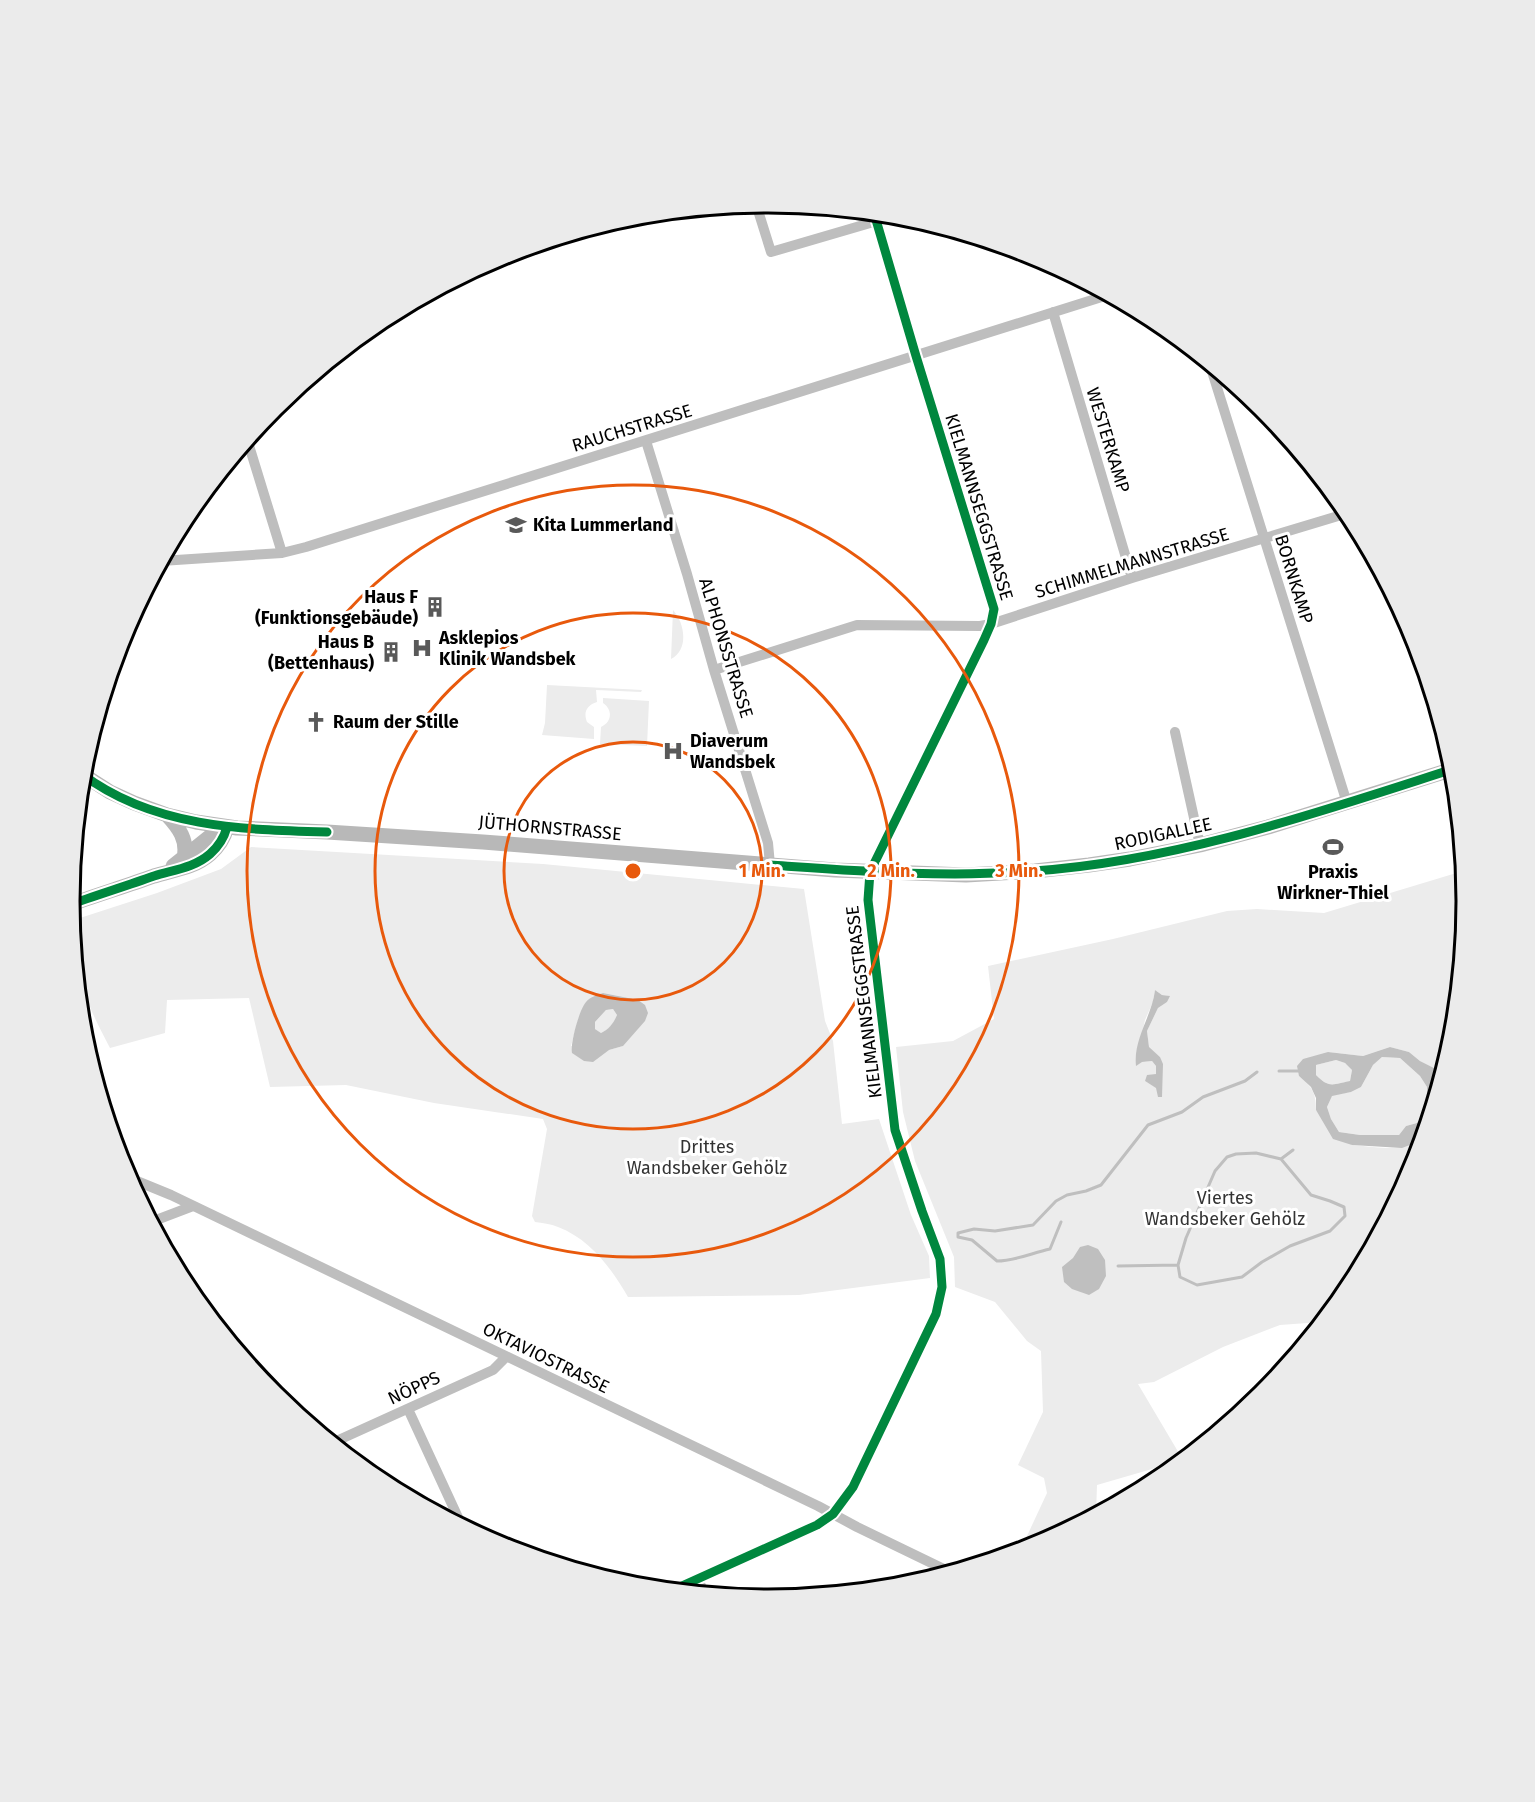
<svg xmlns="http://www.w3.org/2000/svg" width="1535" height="1802" viewBox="0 0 1535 1802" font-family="'Fira Sans',sans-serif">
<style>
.green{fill:#ececec;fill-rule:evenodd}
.water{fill:#bfbfbf;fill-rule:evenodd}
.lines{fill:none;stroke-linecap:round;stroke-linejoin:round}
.stream{stroke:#bfbfbf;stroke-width:3}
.street{stroke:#bebebe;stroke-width:10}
.secondary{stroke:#b8b8b8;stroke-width:15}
.cycleway-casing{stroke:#fff;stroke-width:13}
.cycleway{stroke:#00873e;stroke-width:9}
.ring{fill:none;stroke:#e8590c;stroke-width:3}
.labels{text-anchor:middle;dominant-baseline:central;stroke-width:6;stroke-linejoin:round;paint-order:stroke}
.street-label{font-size:18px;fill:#000;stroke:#fff}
.poi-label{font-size:18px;font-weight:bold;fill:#000;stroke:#fff;text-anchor:start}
.park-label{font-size:18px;fill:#333;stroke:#fff}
.rim{fill:none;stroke:#000;stroke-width:3}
.centre{fill:#e8590c;stroke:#fff;stroke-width:3}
.ring-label{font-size:18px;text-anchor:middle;font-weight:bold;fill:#e8590c;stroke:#fff;stroke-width:6;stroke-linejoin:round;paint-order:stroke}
</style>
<rect width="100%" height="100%" fill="#fff"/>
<!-- green -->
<path class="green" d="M 673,610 C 685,623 689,650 671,659 Z
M 547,685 L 642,690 L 641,692 L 596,690 L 597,702 C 587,705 583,712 587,722 L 594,727 L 594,739 L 542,735 L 545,723 Z
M 603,698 L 649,701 L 647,746 L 600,744 L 601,727 C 612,722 613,710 603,703 Z
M 251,847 L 543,864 L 804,889 L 825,1021 L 833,1041 L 842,1124 L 879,1119 L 911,1215 L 929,1256 L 930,1278 L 799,1295 L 628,1297 C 612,1269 590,1239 558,1227 C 551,1224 542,1223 535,1222 L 532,1216 L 547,1129 L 543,1119 L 434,1103 L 346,1085 L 270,1087 L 249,998 L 167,1000 L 165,1033 L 110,1048 C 99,1026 85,1003 83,978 C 82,957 85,939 80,918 L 157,893 L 221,869 ZM 603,993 L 618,996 L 623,1046 L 609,1050 L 571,1046 C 578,1023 578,1002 603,993 Z
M 1463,871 L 1466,901 L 1453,1038 L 1442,1072 L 1420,1061 L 1409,1052 L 1390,1047 L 1363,1056 L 1328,1052 L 1299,1076 C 1312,1087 1316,1092 1316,1110 L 1352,1145 C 1376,1147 1402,1153 1422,1138 L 1413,1169 L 1348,1289 L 1321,1322 L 1280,1325 L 1223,1347 L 1154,1382 L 1138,1384 L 1183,1460 L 1097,1485 L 1096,1514 L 1034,1546 L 1020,1551 L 1047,1493 L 1044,1478 L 1018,1465 L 1043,1412 L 1041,1351 L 1027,1341 L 995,1302 L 955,1287 L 954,1257 L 915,1161 L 903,1112 L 896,1047 L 953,1041 L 994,1019 L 988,966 L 1113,939 L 1227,911 L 1257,909 L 1324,913 ZM 1155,990 L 1162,995 L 1169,996 L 1167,1002 L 1158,1008 L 1147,1031 L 1149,1048 L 1160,1057 L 1157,1088 L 1145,1081 L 1156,1074 L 1156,1066 L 1152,1061 L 1142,1062 L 1136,1059 L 1145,1020 L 1153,1002 Z
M 613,1009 L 617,1015 C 613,1024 610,1029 601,1033 L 595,1029 L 595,1022 L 606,1010 Z
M 1382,1057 L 1400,1058 L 1420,1076 L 1427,1087 L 1428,1116 L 1417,1123 L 1406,1126 L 1399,1135 L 1360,1135 L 1339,1132 L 1331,1119 L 1327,1107 L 1332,1095 L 1351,1092 L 1361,1087 L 1373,1065 Z
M 1336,1060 L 1345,1063 L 1352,1070 L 1350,1081 C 1333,1084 1330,1089 1316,1075 L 1316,1065 Z"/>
<!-- water -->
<path class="water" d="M 1155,990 L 1162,995 L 1170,996 L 1167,1002 L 1158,1008 L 1147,1031 L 1149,1047 L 1160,1057 L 1163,1064 L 1162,1097 L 1158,1097 L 1156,1088 L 1145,1081 L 1147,1075 L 1156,1074 L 1156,1066 L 1152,1061 L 1142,1062 L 1136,1066 C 1133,1039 1152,1016 1155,990 Z
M 603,993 L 638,1000 L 645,1005 L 648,1013 L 645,1021 L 623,1046 L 609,1050 L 593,1062 L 584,1061 L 572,1053 C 570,1044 579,1010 586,1002 C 590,997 597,995 603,993 ZM 613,1009 L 617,1015 C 613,1024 609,1029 601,1033 L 595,1029 L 595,1022 L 606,1010 Z
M 1390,1047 L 1409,1052 L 1420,1061 L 1442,1072 L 1422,1138 L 1415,1143 L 1402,1148 L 1352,1145 L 1333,1139 L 1316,1110 L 1316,1098 L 1311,1087 L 1299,1076 L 1297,1066 L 1303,1059 L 1328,1052 L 1363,1056 ZM 1382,1057 L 1400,1058 L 1420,1076 L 1427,1087 L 1428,1116 L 1417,1123 L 1406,1126 L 1399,1135 L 1360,1135 L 1339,1132 L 1331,1119 L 1327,1107 L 1332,1096 L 1351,1092 L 1361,1087 L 1373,1065 ZM 1336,1060 L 1345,1063 L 1352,1070 L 1350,1081 C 1333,1084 1330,1089 1316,1075 L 1316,1065 Z
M 1088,1245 L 1098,1249 L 1105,1260 L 1106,1276 L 1099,1289 L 1089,1295 L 1072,1289 L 1064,1282 L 1062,1267 L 1073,1258 L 1080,1247 Z"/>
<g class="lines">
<!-- stream -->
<path class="stream" d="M 1279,1071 L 1298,1071
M 1256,1153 L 1281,1159 L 1311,1195 L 1330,1201 L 1344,1207 L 1345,1216 L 1330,1231 L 1290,1246 L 1262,1262 L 1242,1277 L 1197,1285 L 1180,1277 L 1178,1265 L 1186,1238 L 1215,1171 L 1227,1157 L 1236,1154 Z
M 1281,1159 L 1293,1150
M 1061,1222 L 1050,1249 C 1032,1253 1015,1261 997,1261 L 972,1240 L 958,1237 L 958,1233 L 974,1229 L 995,1231 L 1033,1225 L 1056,1201 L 1067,1195 L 1086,1191 L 1101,1185 L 1148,1125 L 1182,1112 L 1203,1097 L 1245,1081 L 1257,1072
M 1118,1266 L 1178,1265"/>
<!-- street -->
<path class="street" d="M 756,204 L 771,252 L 877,221
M 1053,312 L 1132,578
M 1210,365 L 1347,803
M 247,439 L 282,553
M 646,441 L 687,574 L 714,670 L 768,843 L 770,865
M 161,561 L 282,553 L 306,547 L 1108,295
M 714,670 L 857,625 L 980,626 L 991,624 L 1132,578 L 1348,513
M 1175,732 L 1200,845
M 127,1177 L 171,1195 L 818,1506 L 857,1527 L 950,1572
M 151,1222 L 193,1206
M 408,1409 L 462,1526
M 332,1443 L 493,1370 L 506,1357
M 698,1579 L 704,1593
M 673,1590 L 817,1525 L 833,1514 L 853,1487 L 936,1314 L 942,1287 L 940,1259 L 922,1211 L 895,1130 L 868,900 L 870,872 L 984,640 L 991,624 L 994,609 L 916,356 L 874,213"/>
<!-- secondary -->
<path class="secondary" d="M 82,774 L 110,792 L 134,803 L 167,815 L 196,822 L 237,828 L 327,832 L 483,842 L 835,870 L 966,875 L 1035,871 L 1089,865 L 1130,859 L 1200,845 L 1268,827 L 1453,769
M 167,815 C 179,828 188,840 184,858
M 173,866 L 213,834 L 227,827
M 69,905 C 97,895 126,886 154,876 C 173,870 194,868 210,854 C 218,847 224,838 227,827"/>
<!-- cycleway casing -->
<g class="cycleway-casing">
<path id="cycleway" d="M 82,774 C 152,827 242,830 327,832
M 770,865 C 858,871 946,878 1034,871 C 1178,861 1316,813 1453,769
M 69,905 C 97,895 126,886 154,876 C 173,870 194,868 210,854 C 218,847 224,838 227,827
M 673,1590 L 817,1525 L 833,1514 L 853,1487 L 936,1314 L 942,1287 L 940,1259 L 922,1211 L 895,1130 L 868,900 L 870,872 L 984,640 L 991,624 L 994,609 L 916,356 L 874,213"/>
</g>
<!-- cycleway -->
<use href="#cycleway" class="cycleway"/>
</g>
<!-- distance rings -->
<g class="ring">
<circle cx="633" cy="871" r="129"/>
<circle cx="633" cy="871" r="258"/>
<circle cx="633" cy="871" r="386"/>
</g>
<!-- icons -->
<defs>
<g id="school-bare" transform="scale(1.62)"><path d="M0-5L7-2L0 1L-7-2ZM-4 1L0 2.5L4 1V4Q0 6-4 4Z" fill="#595959" stroke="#fff" stroke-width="2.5" paint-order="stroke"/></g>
<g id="building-bare" transform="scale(1.62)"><path d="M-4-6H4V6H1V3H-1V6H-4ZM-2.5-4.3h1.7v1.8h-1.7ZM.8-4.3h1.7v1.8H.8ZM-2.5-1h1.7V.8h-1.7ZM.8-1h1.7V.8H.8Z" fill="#595959" stroke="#fff" stroke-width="2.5" paint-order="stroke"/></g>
<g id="hospital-bare" transform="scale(1.62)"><path d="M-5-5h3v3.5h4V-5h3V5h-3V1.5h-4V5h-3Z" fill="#595959" stroke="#fff" stroke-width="2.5" paint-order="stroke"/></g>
<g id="church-bare" transform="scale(1.62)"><path d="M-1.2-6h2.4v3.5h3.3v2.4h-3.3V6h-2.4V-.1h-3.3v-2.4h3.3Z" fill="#595959" stroke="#fff" stroke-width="2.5" paint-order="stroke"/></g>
<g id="stadium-bare" transform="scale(1.62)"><path d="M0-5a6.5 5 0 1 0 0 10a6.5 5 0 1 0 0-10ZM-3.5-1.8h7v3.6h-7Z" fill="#595959" stroke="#fff" stroke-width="2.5" paint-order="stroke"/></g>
</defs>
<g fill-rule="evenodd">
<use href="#school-bare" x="516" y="525"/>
<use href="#building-bare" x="435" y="607"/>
<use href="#hospital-bare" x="422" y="648"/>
<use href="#building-bare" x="391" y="652"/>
<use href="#church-bare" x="316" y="722"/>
<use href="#hospital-bare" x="673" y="751"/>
<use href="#stadium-bare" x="1333" y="847"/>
</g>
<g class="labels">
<!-- street labels -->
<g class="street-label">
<text transform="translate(632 428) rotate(-17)">RAUCHSTRASSE</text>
<text transform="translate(1108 440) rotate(73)">WESTERKAMP</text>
<text transform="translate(979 507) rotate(73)">KIELMANNSEGGSTRASSE</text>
<text transform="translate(1132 563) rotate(-17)">SCHIMMELMANNSTRASSE</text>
<text transform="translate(1294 579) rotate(73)">BORNKAMP</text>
<text transform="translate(726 648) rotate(73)">ALPHONSSTRASSE</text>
<text transform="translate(550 828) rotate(5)">JÜTHORNSTRASSE</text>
<text transform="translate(1163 834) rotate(-12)">RODIGALLEE</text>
<text transform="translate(864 1002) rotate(-97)">KIELMANNSEGGSTRASSE</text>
<text transform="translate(546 1358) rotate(26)">OKTAVIOSTRASSE</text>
<text transform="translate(414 1388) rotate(-25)">NÖPPS</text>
</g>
<!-- poi labels -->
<g class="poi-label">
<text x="533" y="525">Kita Lummerland</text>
<text x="418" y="597" text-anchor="end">Haus F<tspan x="418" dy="21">(Funktionsgebäude)</tspan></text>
<text x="439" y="638">Asklepios<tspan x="439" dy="21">Klinik Wandsbek</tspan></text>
<text x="374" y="642" text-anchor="end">Haus B<tspan x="374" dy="21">(Bettenhaus)</tspan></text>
<text x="333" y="722">Raum der Stille</text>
<text x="690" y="741">Diaverum<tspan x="690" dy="21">Wandsbek</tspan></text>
<text x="1333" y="872" text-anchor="middle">Praxis<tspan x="1333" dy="21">Wirkner-Thiel</tspan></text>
</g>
<!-- park labels -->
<g class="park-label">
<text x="707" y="1147">Drittes<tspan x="707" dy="21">Wandsbeker Gehölz</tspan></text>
<text x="1225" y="1198">Viertes<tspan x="1225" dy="21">Wandsbeker Gehölz</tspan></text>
</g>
</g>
<!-- crop -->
<path d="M0 0H1535V1802H0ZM80 901a688 688 0 1 1 1376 0a688 688 0 1 1-1376 0Z" fill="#ebebeb" fill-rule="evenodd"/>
<path class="rim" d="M80 901a688 688 0 1 1 1376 0a688 688 0 1 1-1376 0Z"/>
<circle cx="633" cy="871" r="9" class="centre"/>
<g class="ring-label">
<text x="762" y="877">1 Min.</text>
<text x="891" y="877">2 Min.</text>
<text x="1019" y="877">3 Min.</text>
</g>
</svg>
